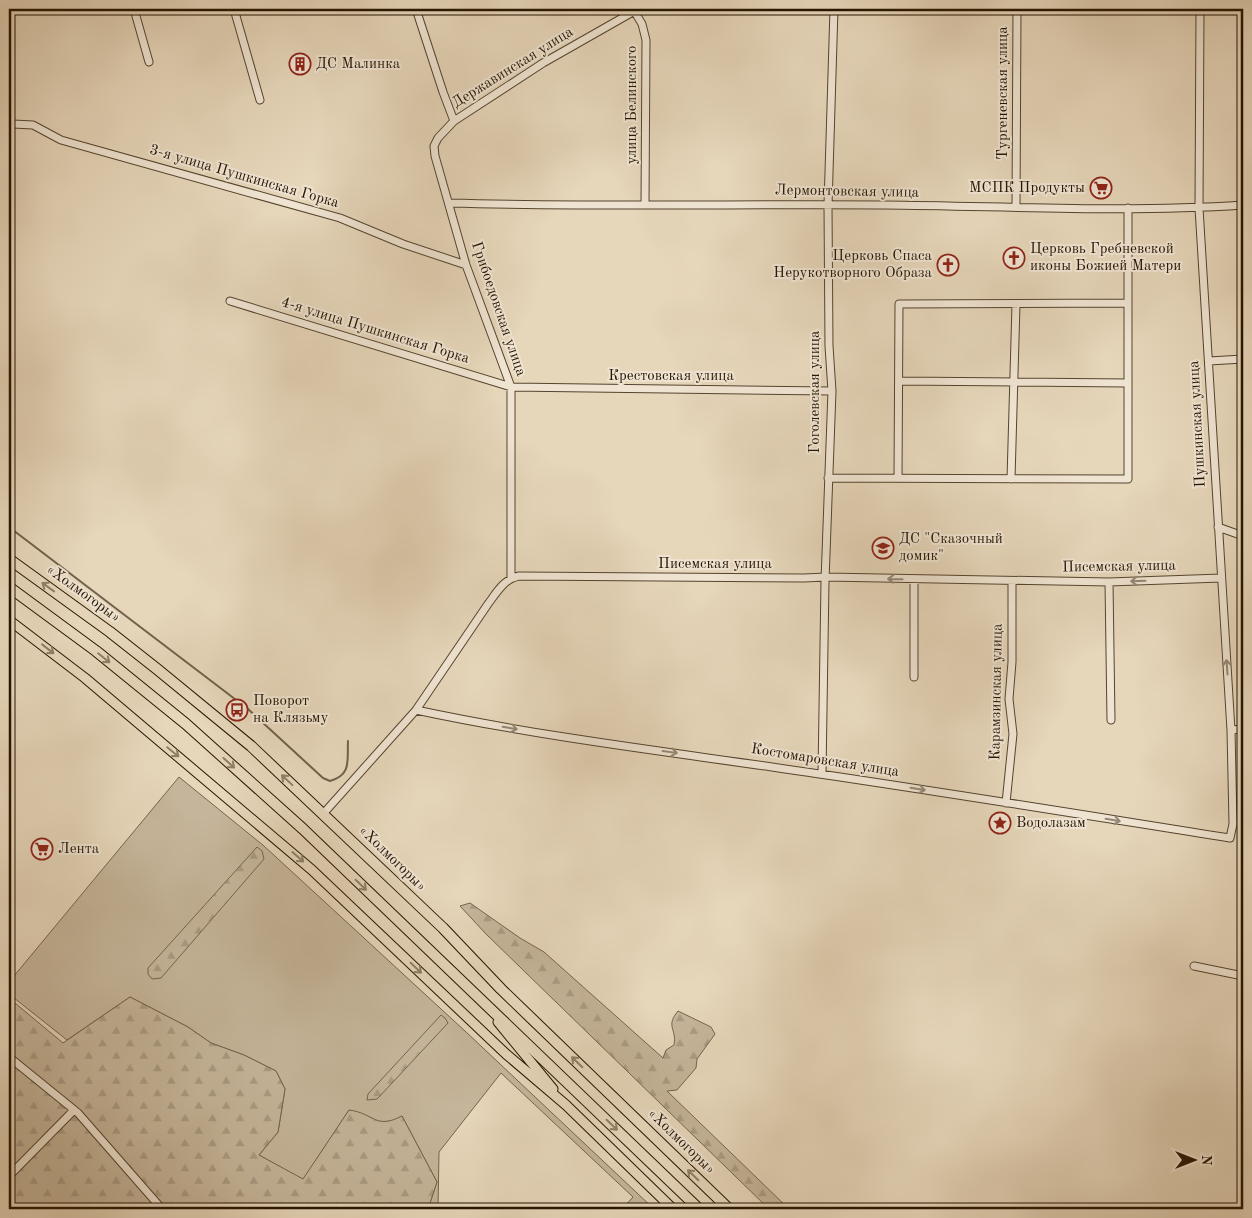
<svg xmlns="http://www.w3.org/2000/svg" width="1252" height="1218" viewBox="0 0 1252 1218" font-family="'Old Standard TT',serif">
<style>
.green{fill:#c5b59a;stroke:#75644d}
.forest{fill:url(#forest-firs);stroke:#75644d}
.lines{fill:none;stroke-linecap:round;stroke-linejoin:round}
.stream{stroke:#71614a;stroke-width:2}
.minor-casing{stroke:#55442e;stroke-width:9}
.major-casing{stroke:#251400;stroke-width:11}
.highway-casing{stroke:#251400;stroke-width:12}
.minor{stroke:#efe4d2;stroke-width:7}
.major{stroke:#e6d6ba;stroke-width:9}
.highway{stroke:#e6d6ba;stroke-width:10}
.oneway{stroke:#948674}
.oneway2{stroke:#8f7f66}
.labels{text-anchor:middle;dominant-baseline:central;stroke-width:4;stroke-linejoin:round;paint-order:stroke}
.poi-label{font-size:15px;fill:#251400;stroke:#efe4d2;text-anchor:start}
.street-label{font-size:15px;fill:#251400;stroke:#efe4d2}
</style>
<defs>
<pattern id="forest-firs" width="22" height="20" patternUnits="userSpaceOnUse" patternTransform="scale(1.25)"><rect width="22" height="20" fill="#c5b59a"/><path d="M5 1l3.5 6h-7zM16 11l3.5 6h-7z" fill="#a99b83"/></pattern>
</defs>
<rect width="100%" height="100%" fill="#e6d6ba"/>
<filter id="stains"><feTurbulence type="fractalNoise" baseFrequency=".004" numOctaves="4"/><feColorMatrix values="0 0 0 0 .2 0 0 0 0 .09 0 0 0 0 .02 0 0 0 .5 -.17"/></filter>
<radialGradient id="worn" r=".72"><stop offset=".6" stop-color="#630" stop-opacity="0"/><stop offset="1" stop-color="#630" stop-opacity=".3"/></radialGradient>
<!-- green -->
<path class="green" d="M 179,777 L 264,846 L 465,1031 L 654,1209 L 622,1209 L 633,1197 L 501,1073 L 439,1152 L 438,1209 L 428,1209 L 437,1182 L 402,1116 L 393,1121 L 377,1122 L 372,1118 L 349,1110 L 303,1180 L 259,1155 L 278,1132 L 285,1089 L 276,1071 L 244,1055 L 211,1043 L 188,1027 L 130,997 L 67,1040 L 9,994 L 9,982 Z"/>
<!-- forest -->
<path class="forest" d="M 257,847 L 262,851 L 264,859 L 161,978 L 152,979 L 148,974 L 148,968 Z
M 470,903 L 520,938 L 544,952 L 663,1058 L 666,1050 L 674,1045 C 677,1028 665,1027 678,1011 L 711,1027 L 715,1034 L 697,1059 L 696,1068 L 677,1090 L 667,1091 L 789,1209 L 769,1209 L 486,934 L 460,906 Z
M 130,997 L 188,1027 L 211,1043 L 244,1055 L 276,1071 L 285,1089 L 278,1132 L 259,1155 L 303,1179 L 349,1110 C 374,1113 375,1130 402,1116 L 437,1182 L 428,1209 L 9,1209 L 9,998 L 63,1043 Z
M 441,1015 L 445,1018 L 448,1023 L 379,1097 L 377,1099 L 367,1100 L 368,1094 Z"/>
<g class="lines">
<!-- stream -->
<path class="stream" d="M 9,527 L 248,709 L 323,778 L 330,781 C 352,775 347,760 348,741"/>
<!-- minor casing -->
<g class="minor-casing">
<path id="minor" d="M 134,9 L 149,62
M 234,9 L 260,100
M 416,9 L 443,92 L 454,121
M 633,9 L 642,24 L 646,40 L 645,204
M 13,124 L 33,125 L 61,140 L 340,218 L 403,244 L 466,265
M 450,203 C 594,207 739,204 884,205 C 1004,206 1124,213 1243,205
M 1016,207 L 1017,9
M 230,301 L 511,387 L 832,391
M 1209,361 L 1243,359
M 899,381 L 1128,383
M 828,478 L 1128,479 L 1128,208
M 898,478 L 899,304 L 1128,303
M 1011,479 L 1016,304
M 1218,527 L 1243,536
M 511,578 L 511,387 L 466,265 L 435,156 L 434,146 L 438,138 L 454,121 L 543,63 L 638,9
M 1109,582 L 1111,720
M 914,677 L 914,579
M 416,710 C 533,735 653,750 772,767 C 925,789 1078,814 1230,838 L 1233,824 L 1231,730 L 1199,208 L 1200,9
M 1231,730 L 1243,729
M 822,774 L 825,581 L 832,391 L 829,346 L 828,205 L 834,9
M 1006,803 L 1013,734 L 1009,699 L 1012,662 L 1012,581
M 323,814 L 416,710 L 488,604 C 497,592 504,579 519,576 L 804,578 L 826,577 L 1109,582 L 1221,578
M 1194,966 L 1243,976
M 9,1057 L 78,1113 L 162,1209
M 9,1176 L 74,1110"/>
</g>
<!-- major casing -->
<g class="major-casing">
<path id="major" d="M 9,620 L 85,678 L 312,870 L 506,1054 L 566,1105 L 673,1209
M 498,1022 L 553,1089"/>
</g>
<!-- highway casing -->
<g class="highway-casing">
<path id="highway" d="M 9,559 L 110,632 L 157,669 L 251,746 L 443,928 L 501,989 L 729,1209
M 9,587 L 96,651 L 186,724 L 303,829 L 699,1209"/>
</g>
<!-- minor -->
<use href="#minor" class="minor"/>
<!-- major -->
<use href="#major" class="major"/>
<!-- highway -->
<use href="#highway" class="highway"/>
</g>
<!-- one-way arrows -->
<defs><path id="oneway-shaft" d="M-6 0H5M1.5-3L5.5 0L1.5 3" fill="none" stroke-width="1.6" stroke-linecap="round" stroke-linejoin="round" transform="scale(1.25)"/></defs>
<g class="oneway">
<use href="#oneway-shaft" transform="translate(895 579) rotate(-179)"/>
<use href="#oneway-shaft" transform="translate(1138 581) rotate(178)"/>
<use href="#oneway-shaft" transform="translate(1227 667) rotate(-94)"/>
<use href="#oneway-shaft" transform="translate(510 728) rotate(9)"/>
<use href="#oneway-shaft" transform="translate(670 752) rotate(8)"/>
<use href="#oneway-shaft" transform="translate(918 789) rotate(9)"/>
<use href="#oneway-shaft" transform="translate(1113 820) rotate(9)"/>
</g>
<g class="oneway2">
<use href="#oneway-shaft" transform="translate(48 587) rotate(-144)"/>
<use href="#oneway-shaft" transform="translate(48 649) rotate(38)"/>
<use href="#oneway-shaft" transform="translate(104 658) rotate(39)"/>
<use href="#oneway-shaft" transform="translate(173 752) rotate(39)"/>
<use href="#oneway-shaft" transform="translate(229 763) rotate(42)"/>
<use href="#oneway-shaft" transform="translate(287 780) rotate(-137)"/>
<use href="#oneway-shaft" transform="translate(298 857) rotate(41)"/>
<use href="#oneway-shaft" transform="translate(361 885) rotate(44)"/>
<use href="#oneway-shaft" transform="translate(416 968) rotate(44)"/>
<use href="#oneway-shaft" transform="translate(577 1062) rotate(-136)"/>
<use href="#oneway-shaft" transform="translate(612 1125) rotate(44)"/>
<use href="#oneway-shaft" transform="translate(693 1175) rotate(-136)"/>
</g>
<!-- icons -->
<defs>
<g id="building-ring" transform="scale(1.125)"><circle r="9.5" fill="#efe4d2" stroke="#8f2418" stroke-width="1.5"/><path d="M-4-6H4V6H1V3H-1V6H-4ZM-2.5-4.3h1.7v1.8h-1.7ZM.8-4.3h1.7v1.8H.8ZM-2.5-1h1.7V.8h-1.7ZM.8-1h1.7V.8H.8Z" fill="#8f2418"/></g>
<g id="supermarket-ring" transform="scale(1.125)"><circle r="9.5" fill="#efe4d2" stroke="#8f2418" stroke-width="1.5"/><path d="M-6-5.5h2.5l.6 2H6L4.5 2H-2.5L-4.4-4H-6ZM-1.5 3.2a1.3 1.3 0 1 0 .1 0ZM3 3.2a1.3 1.3 0 1 0 .1 0Z" fill="#8f2418"/></g>
<g id="church-ring" transform="scale(1.125)"><circle r="9.5" fill="#efe4d2" stroke="#8f2418" stroke-width="1.5"/><path d="M-1.2-6h2.4v3.5h3.3v2.4h-3.3V6h-2.4V-.1h-3.3v-2.4h3.3Z" fill="#8f2418"/></g>
<g id="school-ring" transform="scale(1.125)"><circle r="9.5" fill="#efe4d2" stroke="#8f2418" stroke-width="1.5"/><path d="M0-5L7-2L0 1L-7-2ZM-4 1L0 2.5L4 1V4Q0 6-4 4Z" fill="#8f2418"/></g>
<g id="bus-ring" transform="scale(1.125)"><circle r="9.5" fill="#efe4d2" stroke="#8f2418" stroke-width="1.5"/><path d="M-5-6H5V4H4V6H2V4H-2V6H-4V4H-5ZM-3.5-4V0h7V-4ZM-3.5 1.2v1.5H-2V1.2ZM2 1.2v1.5H3.5V1.2Z" fill="#8f2418"/></g>
<g id="sight-ring" transform="scale(1.125)"><circle r="9.5" fill="#efe4d2" stroke="#8f2418" stroke-width="1.5"/><path d="M0-6L1.8-2.2L6-1.7L2.9 1.2L3.7 5.4L0 3.3L-3.7 5.4L-2.9 1.2L-6-1.7L-1.8-2.2Z" fill="#8f2418"/></g>
</defs>
<g fill-rule="evenodd">
<use href="#building-ring" x="300" y="64"/>
<use href="#supermarket-ring" x="1101" y="188"/>
<use href="#church-ring" x="1014" y="258"/>
<use href="#church-ring" x="948" y="265"/>
<use href="#school-ring" x="883" y="548"/>
<use href="#bus-ring" x="237" y="710"/>
<use href="#sight-ring" x="1000" y="823"/>
<use href="#supermarket-ring" x="42" y="849"/>
</g>
<g class="labels">
<!-- poi labels -->
<g class="poi-label">
<text x="316" y="64">ДС Малинка</text>
<text x="1085" y="188" text-anchor="end">МСПК Продукты</text>
<text x="1030" y="249">Церковь Гребневской<tspan x="1030" dy="17">иконы Божией Матери</tspan></text>
<text x="932" y="256" text-anchor="end">Церковь Спаса<tspan x="932" dy="17">Нерукотворного Образа</tspan></text>
<text x="899" y="539">ДС "Сказочный<tspan x="899" dy="17">домик"</tspan></text>
<text x="253" y="701">Поворот<tspan x="253" dy="17">на Клязьму</tspan></text>
<text x="1016" y="823">Водолазам</text>
<text x="58" y="849">Лента</text>
</g>
<!-- street labels -->
<g class="street-label">
<text transform="translate(513 68) rotate(-32)">Державинская улица</text>
<text transform="translate(1003 93) rotate(-90)">Тургеневская улица</text>
<text transform="translate(632 105) rotate(-90)">улица Белинского</text>
<text transform="translate(244 177) rotate(16)">3-я улица Пушкинская Горка</text>
<text transform="translate(847 192) rotate(1)">Лермонтовская улица</text>
<text transform="translate(498 309) rotate(71)">Грибоедовская улица</text>
<text transform="translate(375 331) rotate(17)">4-я улица Пушкинская Горка</text>
<text x="671" y="376">Крестовская улица</text>
<text transform="translate(815 392) rotate(-90)">Гоголевская улица</text>
<text transform="translate(1198 424) rotate(-93)">Пушкинская улица</text>
<text x="715" y="564">Писемская улица</text>
<text transform="translate(1119 567) rotate(-1)">Писемская улица</text>
<text transform="translate(83 594) rotate(36)">«Холмогоры»</text>
<text transform="translate(997 692) rotate(-89)">Карамзинская улица</text>
<text transform="translate(825 761) rotate(9)">Костомаровская улица</text>
<text transform="translate(392 859) rotate(44)">«Холмогоры»</text>
<text transform="translate(681 1142) rotate(44)">«Холмогоры»</text>
</g>
</g>
<!-- margin -->
<rect width="1252" height="1218" fill="none" stroke="#e6d6ba" stroke-width="30"/>
<rect x="10" y="10" width="1232" height="1198" fill="none" stroke="#251400" stroke-width="2.5"/>
<rect x="15" y="15" width="1222" height="1188" fill="none" stroke="#251400"/>
<!-- north arrow -->
<g transform="translate(1194 1160) rotate(90)" stroke="#efe4d2" stroke-width="4" paint-order="stroke">
<path d="M0-4L9 19L0 12L-9 19Z" fill="#251400"/>
<text y="-8" font-size="14" font-weight="bold" text-anchor="middle" fill="#251400">N</text>
</g>
<rect width="100%" height="100%" filter="url(#stains)"/>
<rect width="100%" height="100%" fill="url(#worn)"/>
</svg>
